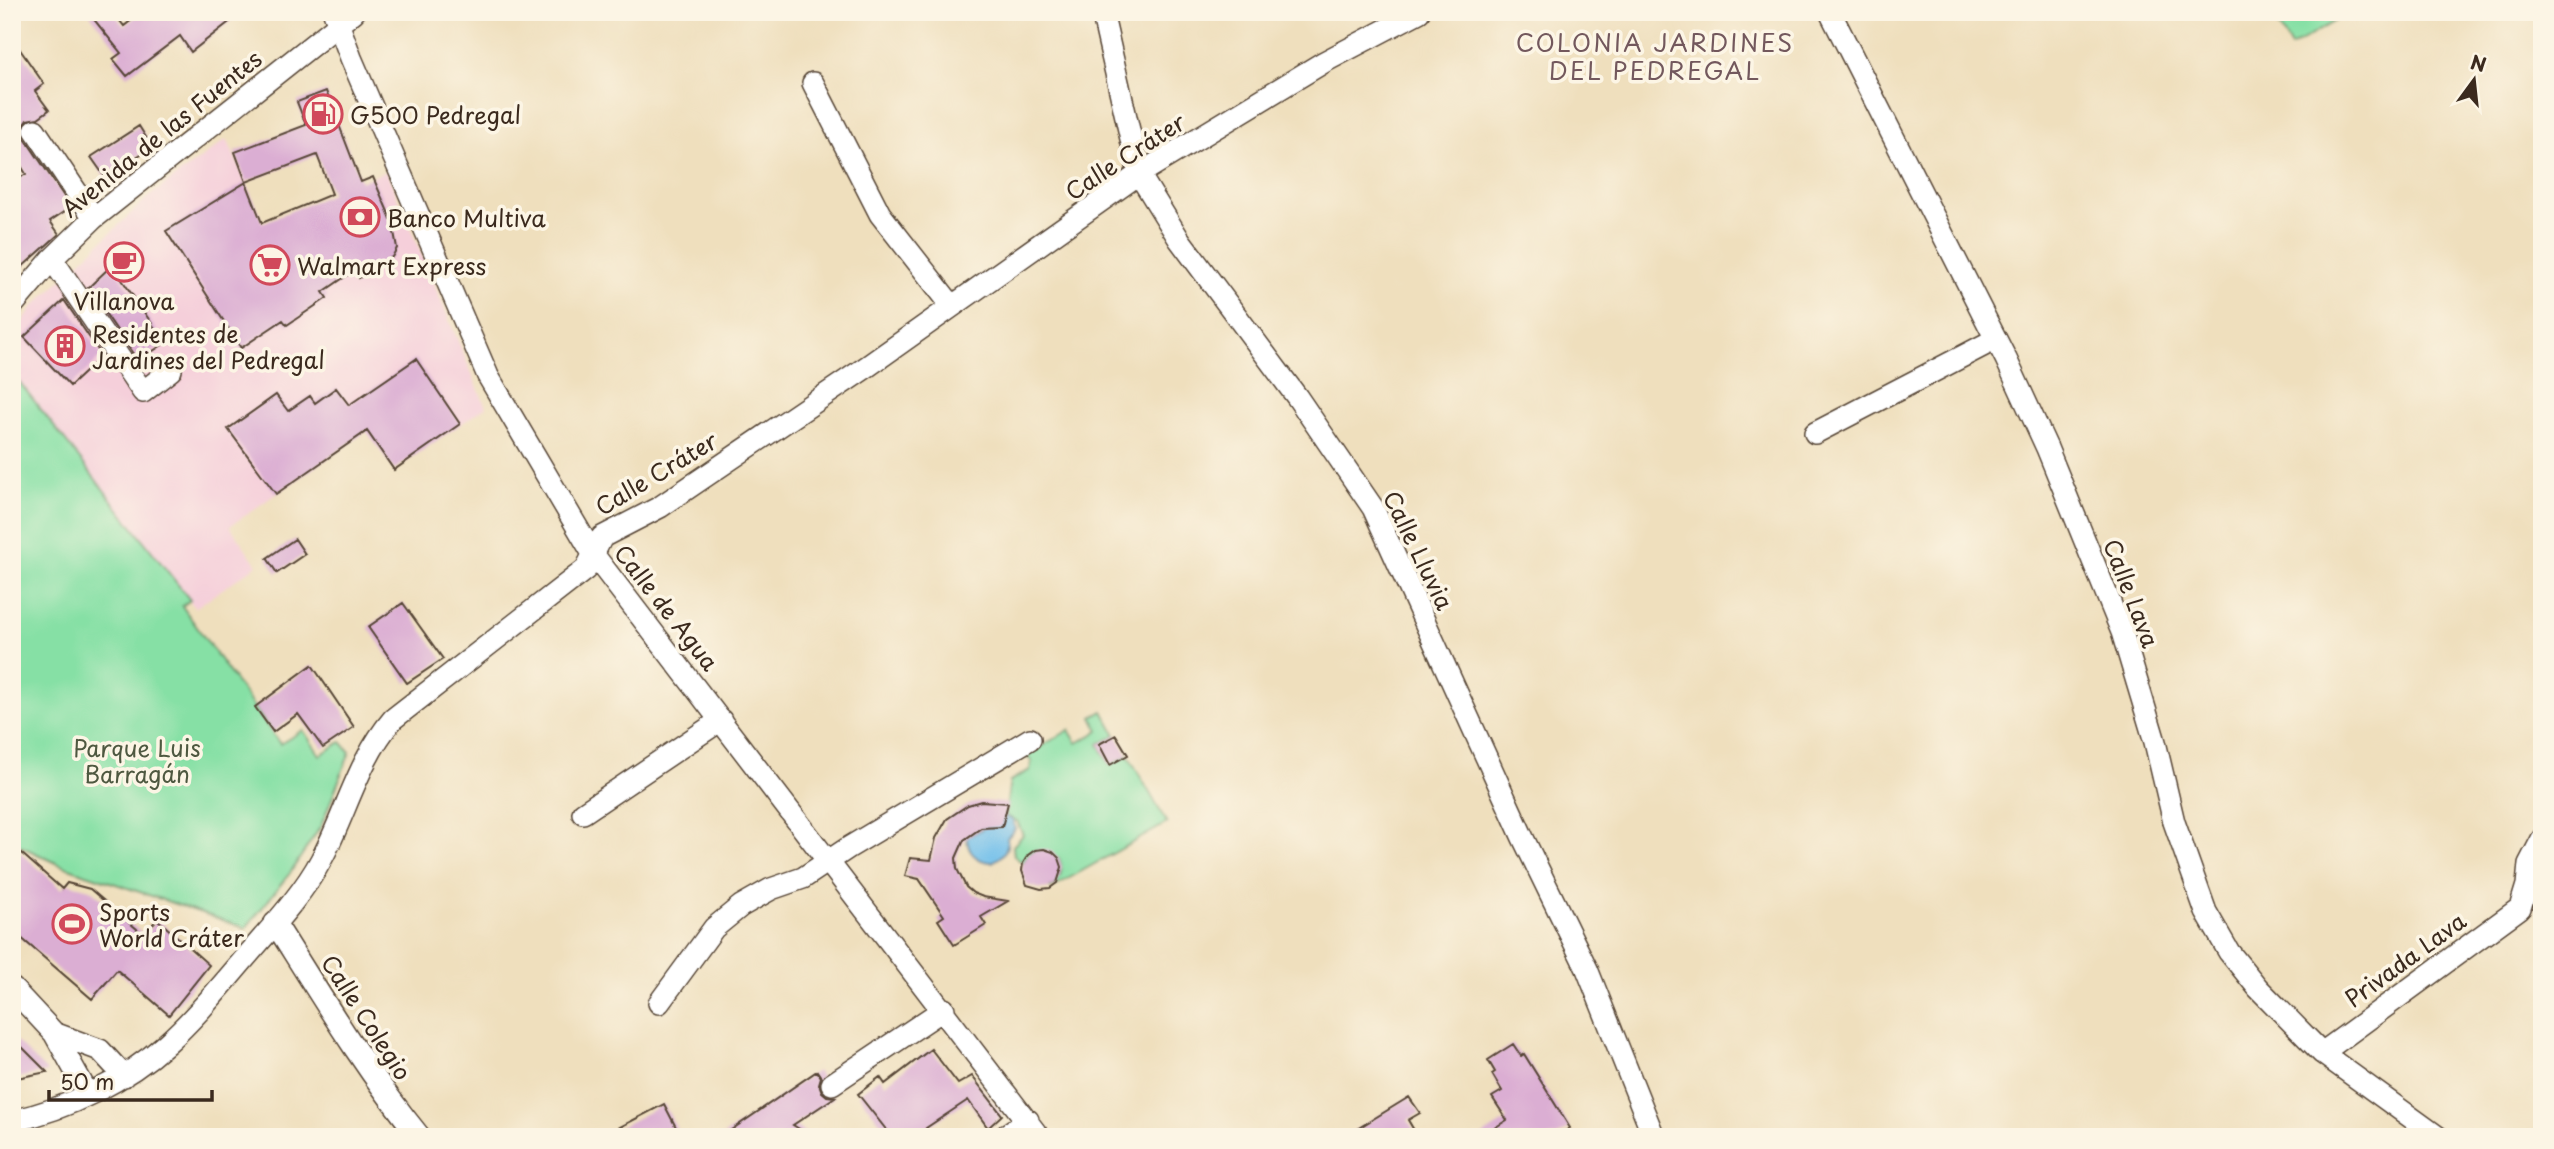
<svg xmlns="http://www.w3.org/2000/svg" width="2554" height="1149" viewBox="0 0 2554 1149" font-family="'Playpen Sans',sans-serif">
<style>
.built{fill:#f5cfda}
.green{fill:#86e0a5;stroke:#608562;stroke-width:2}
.water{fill:#71bfeb;stroke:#567484;stroke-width:2}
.building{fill:#dbaed3;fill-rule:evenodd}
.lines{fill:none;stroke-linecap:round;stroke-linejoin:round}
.minor-casing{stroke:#564536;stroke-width:24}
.minor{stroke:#fff;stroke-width:21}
.labels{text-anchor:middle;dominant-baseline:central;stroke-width:7;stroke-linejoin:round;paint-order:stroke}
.poi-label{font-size:23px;fill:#3b2a1e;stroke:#fcf5e5;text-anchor:start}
.street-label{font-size:23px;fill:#3b2a1e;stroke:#fcf5e5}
.park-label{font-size:23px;fill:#4e5840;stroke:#fcf5e5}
.neighbourhood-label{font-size:24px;letter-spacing:2px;fill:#73585d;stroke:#fcf5e5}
</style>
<rect width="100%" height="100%" fill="#fcf5e5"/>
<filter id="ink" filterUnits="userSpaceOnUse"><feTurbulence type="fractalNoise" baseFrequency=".0143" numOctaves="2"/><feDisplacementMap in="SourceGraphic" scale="14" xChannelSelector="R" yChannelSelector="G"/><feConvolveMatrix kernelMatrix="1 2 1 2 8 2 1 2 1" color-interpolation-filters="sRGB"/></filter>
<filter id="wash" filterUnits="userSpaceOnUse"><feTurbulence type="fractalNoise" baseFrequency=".00686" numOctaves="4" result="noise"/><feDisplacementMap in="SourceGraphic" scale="28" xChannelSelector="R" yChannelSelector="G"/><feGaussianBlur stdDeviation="1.57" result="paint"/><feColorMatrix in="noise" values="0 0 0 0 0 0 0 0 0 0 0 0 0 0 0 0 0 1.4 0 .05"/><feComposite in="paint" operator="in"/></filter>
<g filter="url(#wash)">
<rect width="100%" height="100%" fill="#efdfbd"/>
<!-- built -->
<path class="built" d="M 227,139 L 263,223 L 386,171 L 486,407 L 394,470 L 366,431 L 230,526 L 257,565 L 195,608 L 21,384 L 12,380 L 12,337 L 32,308 L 147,198 Z"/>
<!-- green -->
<path class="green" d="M 2270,12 L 2350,12 L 2291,47 Z
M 12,380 L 21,384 L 190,600 L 182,606 L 280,744 L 303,730 L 320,755 L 341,742 L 350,752 L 321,826 L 290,873 L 246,928 L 63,866 L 12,842 Z
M 1103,711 L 1116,735 L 1099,744 L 1110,765 L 1128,755 L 1167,823 L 1050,889 C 1059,879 1065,873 1059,858 L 1035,850 L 1028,855 L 1023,863 L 1014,856 L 1013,846 L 1023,835 L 1017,821 L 1005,816 L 1010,781 L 1030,770 L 1032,761 L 1025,756 L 1069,730 L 1077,743 L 1099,731 L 1092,717 Z"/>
<!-- water -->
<path class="water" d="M 1005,816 L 1013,820 L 1015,829 L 1007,838 C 1009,850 1003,857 992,862 C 977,862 967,852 967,837 Z"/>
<g id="blocks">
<!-- building -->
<path class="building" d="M 88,12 L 113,12 L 124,26 L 142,12 L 242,12 L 191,52 L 180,36 L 127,76 L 113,59 L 121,53 Z
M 12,38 L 44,84 L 35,91 L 49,110 L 38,118 L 27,120 L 21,129 L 24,137 L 71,207 L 50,221 L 59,234 L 12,276 L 12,183 L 26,174 L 12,151 Z
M 326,91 L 361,182 L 373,177 L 392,221 L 397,248 L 392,257 L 359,278 L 355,270 L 323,292 L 327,298 L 287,325 L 283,320 L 241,348 L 166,231 L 246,182 L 235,152 L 306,125 L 297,102 ZM 317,155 L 332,194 L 262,223 L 246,182 Z
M 139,126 L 152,147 L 105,177 L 91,157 Z
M 112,265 L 165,343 L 138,361 L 88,288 Z
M 64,300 L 102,356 L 70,386 L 24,337 Z
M 416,359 L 460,424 L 394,470 L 367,431 L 276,494 L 228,429 L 276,395 L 288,411 L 310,396 L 315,403 L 336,388 L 349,405 Z
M 295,539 L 305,554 L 277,573 L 267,558 Z
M 403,603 L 443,659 L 407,683 L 368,627 Z
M 312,665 L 354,727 L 323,748 L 298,714 L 273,732 L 255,707 Z
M 1116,735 L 1128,755 L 1110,765 L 1099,744 Z
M 981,801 L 1008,803 L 1002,827 L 981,828 L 964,840 L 956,858 L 957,869 L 966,887 L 973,893 L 983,897 L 1008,901 L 981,917 L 986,925 L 954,945 L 938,920 L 944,916 L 919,879 L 905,876 L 910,858 L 931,860 L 936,838 L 947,819 L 968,805 Z
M 12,845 L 62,889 L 67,883 L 90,889 L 144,935 L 157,919 L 209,965 L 169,1015 L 117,970 L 92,999 L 12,930 Z
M 1044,849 L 1053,852 L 1059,858 L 1062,867 L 1057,883 L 1050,888 L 1041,889 L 1027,885 L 1022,871 L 1023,863 L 1028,855 L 1035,850 Z
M 12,1037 L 47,1072 L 12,1079 Z
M 1513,1044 L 1521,1056 L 1524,1054 L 1570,1128 L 1556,1137 L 1480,1137 L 1507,1120 L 1492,1097 L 1502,1091 L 1492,1074 L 1495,1072 L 1488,1060 Z
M 931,1049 L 958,1084 L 972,1076 L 1002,1115 L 988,1128 L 968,1100 L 926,1128 L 932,1137 L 892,1137 L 858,1094 L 880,1077 L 885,1084 Z
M 817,1071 L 821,1077 L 819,1084 L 822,1092 L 827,1096 L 835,1097 L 793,1125 L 812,1137 L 721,1137 Z
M 1409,1097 L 1420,1113 L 1408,1120 L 1418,1137 L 1344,1137 Z
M 664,1104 L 681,1137 L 601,1137 Z"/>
</g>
</g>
<g filter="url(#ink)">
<use href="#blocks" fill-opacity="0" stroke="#564536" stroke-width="2"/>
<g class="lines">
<!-- minor casing -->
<g class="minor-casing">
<path id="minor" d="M 334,12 L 351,58 L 488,376 L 593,554 L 1039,1137
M 1102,12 L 1139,174 L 1179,239 L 1297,397 L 1373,508 L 1523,838 L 1587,969 L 1654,1137
M 1830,12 L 2006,359 L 2047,448 L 2122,632 L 2155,742 L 2174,822 L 2206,912 L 2229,952 L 2258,988 L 2322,1053 L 2438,1137
M 813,83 L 880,214 L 952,306
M 35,130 L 94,218
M 52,259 L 143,392 L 171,370
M 12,306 L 52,259 L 94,218 L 354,12
M 1815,433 L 1996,339
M 583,813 L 721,720
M 275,923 C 321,996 365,1070 420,1137
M 12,988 L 54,1033 L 88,1094
M 659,1003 L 714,928 L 741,906 L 771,889 L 803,878 L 848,848 L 1030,739
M 54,1033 L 100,1050 L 124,1076
M 2322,1053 L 2520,908 L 2527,885 L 2529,864 L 2542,839
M 832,1084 L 944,1009
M 12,1121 C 68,1109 125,1081 167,1043 C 196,1017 221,986 246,957 C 271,928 303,894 321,860 C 346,814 358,760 393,719 L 586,569 L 602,537 L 660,507 L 868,366 L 1139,174 L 1324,62 L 1419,12
M 1003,1137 L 1028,1120"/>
</g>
<!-- minor -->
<use href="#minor" class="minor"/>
</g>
</g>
<!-- icons -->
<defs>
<g id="fuel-ring" transform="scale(2.0125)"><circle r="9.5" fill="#fcf5e5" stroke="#d1495b" stroke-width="1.5"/><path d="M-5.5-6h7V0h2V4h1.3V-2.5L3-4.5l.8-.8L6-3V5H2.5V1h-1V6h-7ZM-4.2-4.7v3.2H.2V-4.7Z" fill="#d1495b"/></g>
<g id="bank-ring" transform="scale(2.0125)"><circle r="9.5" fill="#fcf5e5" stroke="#d1495b" stroke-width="1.5"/><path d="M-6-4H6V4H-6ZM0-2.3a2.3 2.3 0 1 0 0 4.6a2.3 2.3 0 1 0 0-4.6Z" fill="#d1495b"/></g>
<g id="cafe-ring" transform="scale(2.0125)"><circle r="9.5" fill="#fcf5e5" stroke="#d1495b" stroke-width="1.5"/><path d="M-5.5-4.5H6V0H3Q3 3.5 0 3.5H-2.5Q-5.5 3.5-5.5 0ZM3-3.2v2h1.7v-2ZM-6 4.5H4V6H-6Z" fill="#d1495b"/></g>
<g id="supermarket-ring" transform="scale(2.0125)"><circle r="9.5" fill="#fcf5e5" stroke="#d1495b" stroke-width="1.5"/><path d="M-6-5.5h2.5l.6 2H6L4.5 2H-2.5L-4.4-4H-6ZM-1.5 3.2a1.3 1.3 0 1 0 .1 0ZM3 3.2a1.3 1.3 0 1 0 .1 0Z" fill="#d1495b"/></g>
<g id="building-ring" transform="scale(2.0125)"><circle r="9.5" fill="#fcf5e5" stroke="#d1495b" stroke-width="1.5"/><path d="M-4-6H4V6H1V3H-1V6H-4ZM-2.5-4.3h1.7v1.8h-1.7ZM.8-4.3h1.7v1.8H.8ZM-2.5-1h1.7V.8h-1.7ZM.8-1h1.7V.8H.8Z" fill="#d1495b"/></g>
<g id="stadium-ring" transform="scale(2.0125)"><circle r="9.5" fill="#fcf5e5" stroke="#d1495b" stroke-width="1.5"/><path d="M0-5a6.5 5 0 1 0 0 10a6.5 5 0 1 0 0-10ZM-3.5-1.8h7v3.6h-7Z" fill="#d1495b"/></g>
</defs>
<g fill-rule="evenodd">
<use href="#fuel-ring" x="323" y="114"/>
<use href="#bank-ring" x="360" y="217"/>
<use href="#cafe-ring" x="124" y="262"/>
<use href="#supermarket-ring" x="270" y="265"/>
<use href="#building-ring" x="65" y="346"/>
<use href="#stadium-ring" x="72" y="924"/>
</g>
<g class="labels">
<!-- poi labels -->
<g class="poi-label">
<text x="350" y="114">G500 Pedregal</text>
<text x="387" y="217">Banco Multiva</text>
<text x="297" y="265">Walmart Express</text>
<text x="124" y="300" text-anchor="middle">Villanova</text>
<text x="92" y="333">Residentes de<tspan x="92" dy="26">Jardines del Pedregal</tspan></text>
<text x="99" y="911">Sports<tspan x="99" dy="26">World Cráter</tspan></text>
</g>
<!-- street labels -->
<g class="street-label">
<text transform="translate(161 133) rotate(-39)">Avenida de las Fuentes</text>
<text transform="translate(1125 156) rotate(-33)">Calle Cráter</text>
<text transform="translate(656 473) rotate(-31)">Calle Cráter</text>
<text transform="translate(1419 550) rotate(64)">Calle Lluvia</text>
<text transform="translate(2132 593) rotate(69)">Calle Lava</text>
<text transform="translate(667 607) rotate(52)">Calle de Agua</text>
<text transform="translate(2405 959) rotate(-36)">Privada Lava</text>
<text transform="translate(367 1017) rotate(57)">Calle Colegio</text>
</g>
<!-- park labels -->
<g class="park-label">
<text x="137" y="747">Parque Luis<tspan x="137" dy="26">Barragán</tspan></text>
</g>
<!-- neighbourhood labels -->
<g class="neighbourhood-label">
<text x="1655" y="42">COLONIA JARDINES<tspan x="1655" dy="28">DEL PEDREGAL</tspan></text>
</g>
</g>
<!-- margin -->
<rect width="2554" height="1149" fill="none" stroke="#fcf5e5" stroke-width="42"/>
<!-- north arrow -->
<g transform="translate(2474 80) rotate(15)" stroke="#fcf5e5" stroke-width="5" paint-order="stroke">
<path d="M0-5L12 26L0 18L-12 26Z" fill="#3b2a1e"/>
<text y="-10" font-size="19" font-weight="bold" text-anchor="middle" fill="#3b2a1e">N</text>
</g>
<!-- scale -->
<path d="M49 1090v10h163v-10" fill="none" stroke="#3b2a1e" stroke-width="3.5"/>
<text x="60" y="1090" font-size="21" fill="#3b2a1e" stroke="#fcf5e5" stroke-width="5" paint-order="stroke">50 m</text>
</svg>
